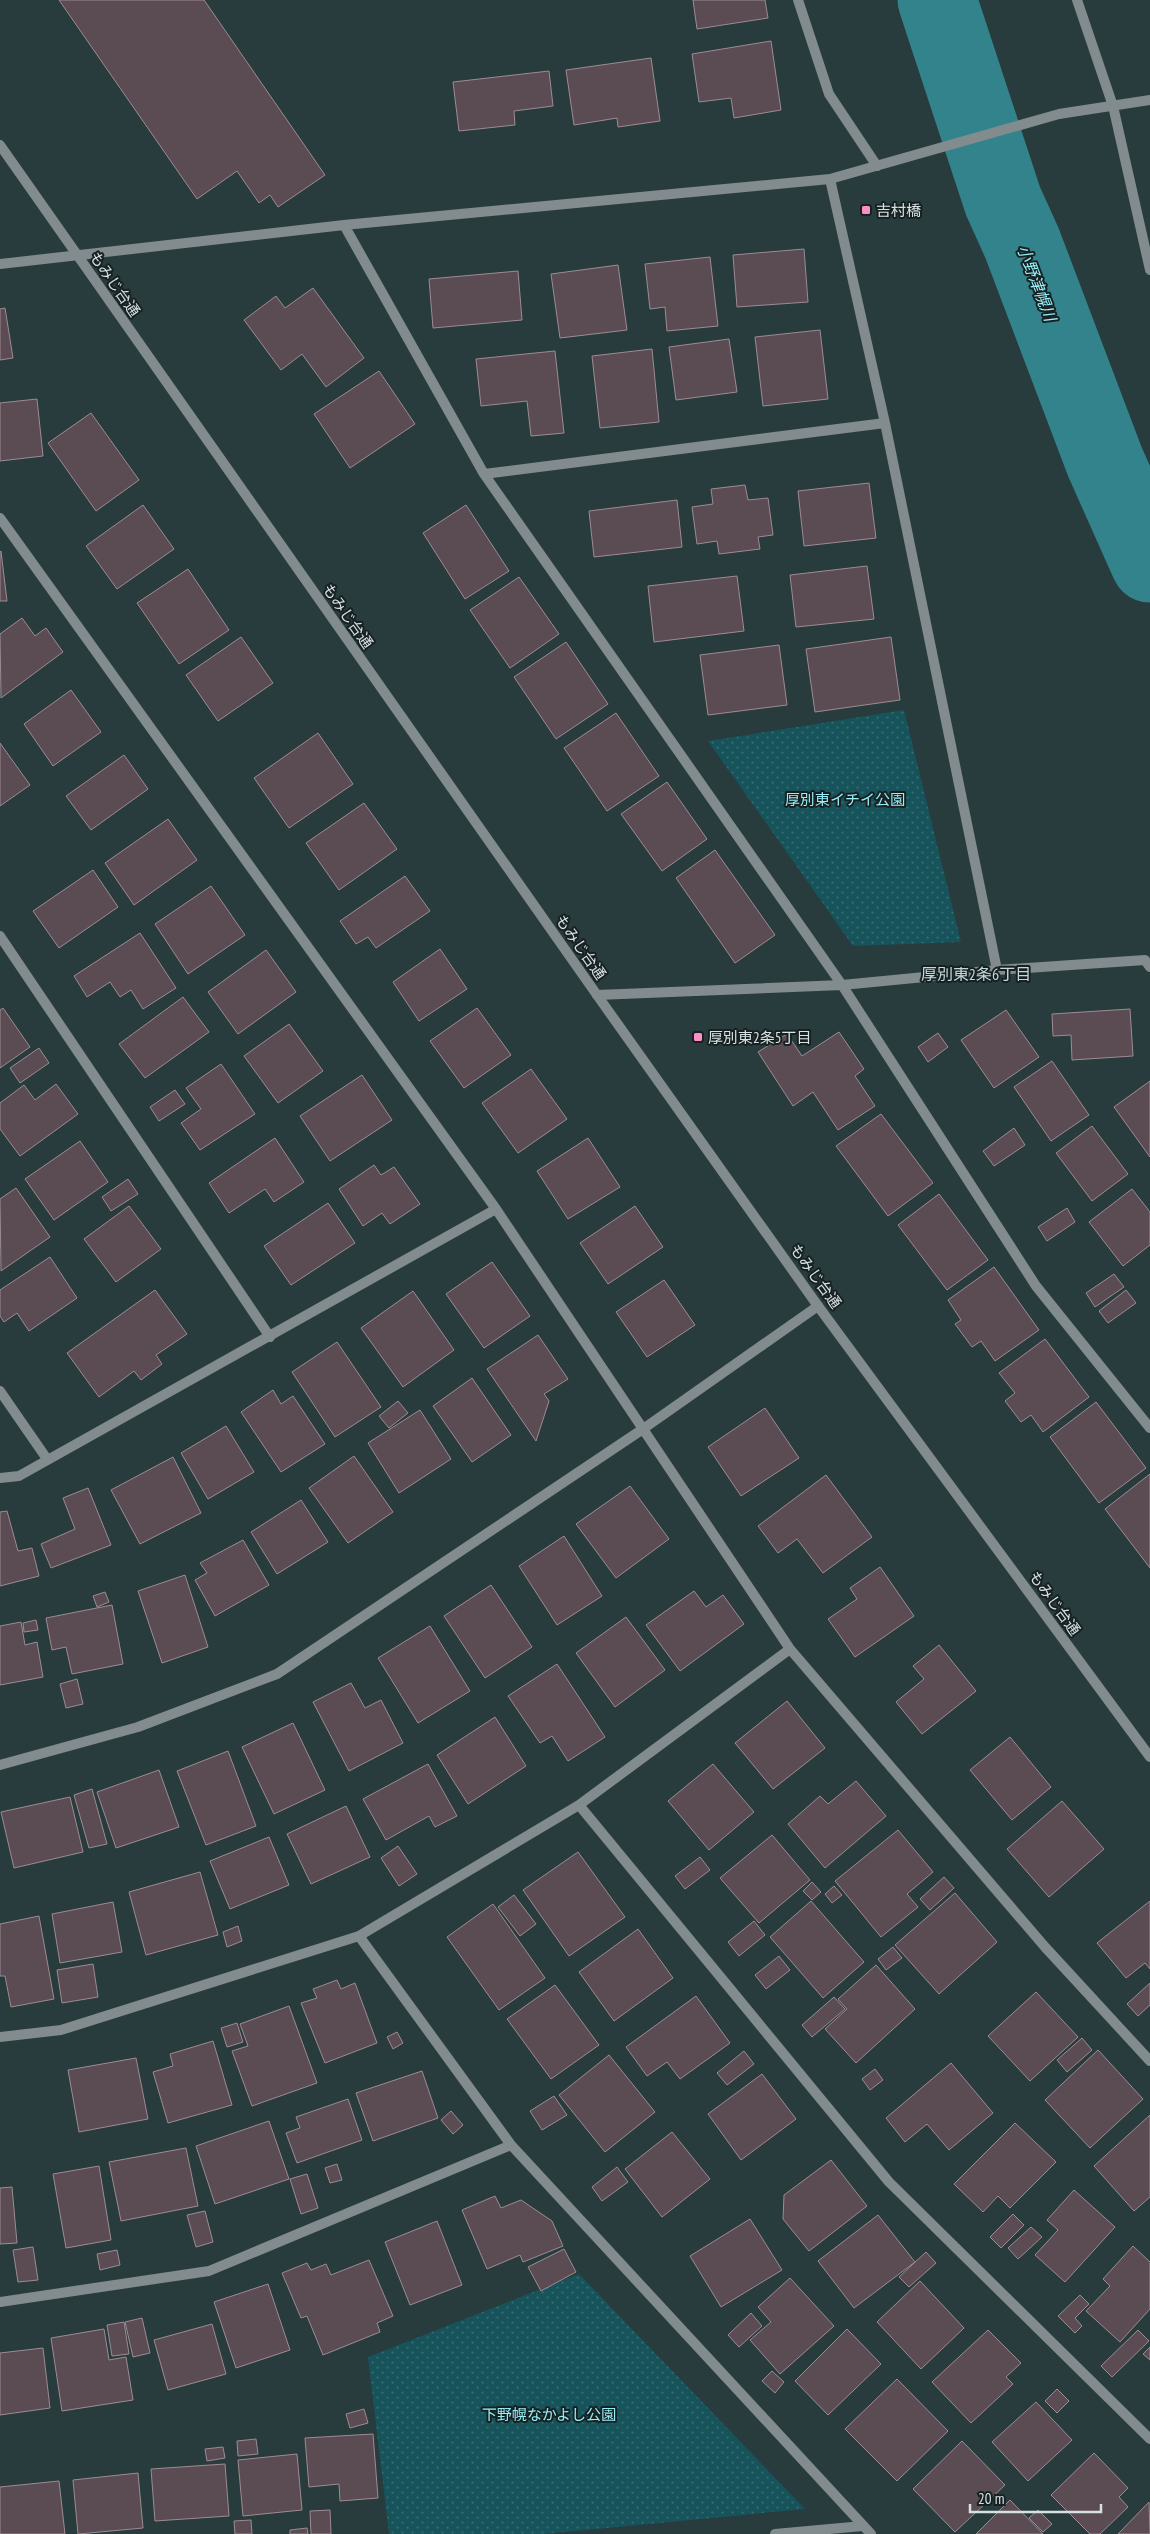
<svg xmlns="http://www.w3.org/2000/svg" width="1150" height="2534" viewBox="0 0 1150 2534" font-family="'PT Sans Narrow','Noto Sans JP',sans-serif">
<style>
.park{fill:url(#park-dots)}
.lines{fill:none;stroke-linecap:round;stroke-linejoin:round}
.river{stroke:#33838c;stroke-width:79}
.building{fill:#5b4b52;stroke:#9e8b93}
.service{stroke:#828b8d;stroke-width:10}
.minor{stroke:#828b8d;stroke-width:10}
.tertiary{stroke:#828b8d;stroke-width:10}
.poi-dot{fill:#fa8fc6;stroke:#182122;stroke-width:2}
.labels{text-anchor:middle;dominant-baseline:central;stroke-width:4;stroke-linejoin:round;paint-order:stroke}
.poi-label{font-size:15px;fill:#d5e1e3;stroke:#182122;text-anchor:start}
.street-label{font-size:15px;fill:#d5e1e3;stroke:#182122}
.park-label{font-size:15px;fill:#95eef8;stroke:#182122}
.water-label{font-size:16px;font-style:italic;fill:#99f2fc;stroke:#182122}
.neighbourhood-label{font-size:16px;fill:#c2d9dc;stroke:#182122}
</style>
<defs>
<pattern id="park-dots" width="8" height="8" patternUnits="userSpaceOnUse" patternTransform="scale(1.25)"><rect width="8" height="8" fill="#17535a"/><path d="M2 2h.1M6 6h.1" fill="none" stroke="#386b72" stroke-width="1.8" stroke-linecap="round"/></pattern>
</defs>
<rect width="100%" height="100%" fill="#283c3e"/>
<!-- park -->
<path class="park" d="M 904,710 L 961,942 L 853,946 L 708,741 Z
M 579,2274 L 805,2509 L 544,2534 L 389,2534 L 368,2357 Z"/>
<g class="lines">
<!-- river -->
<path class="river" d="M 937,0 L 1003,201 L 1022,243 L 1105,462 L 1150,563"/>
</g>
<!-- building -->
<path class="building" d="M 59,0 L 204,0 L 325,175 L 278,207 L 270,195 L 259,203 L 237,171 L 197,199 Z
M 693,0 L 765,0 L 768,18 L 697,29 Z
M 771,41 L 781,110 L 734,118 L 731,98 L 699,102 L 692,54 Z
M 651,58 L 660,121 L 618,127 L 617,118 L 574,125 L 566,70 Z
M 549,71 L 553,106 L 514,111 L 515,125 L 459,131 L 453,82 Z
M 804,249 L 808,302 L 737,307 L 733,255 Z
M 710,257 L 718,326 L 667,331 L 665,307 L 650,309 L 645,264 Z
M 618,265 L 627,330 L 560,338 L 551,274 Z
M 518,271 L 522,320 L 433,328 L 429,279 Z
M 313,288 L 364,358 L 326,387 L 302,354 L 281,370 L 244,320 L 276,296 L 285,308 Z
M 5,308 L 13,358 L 0,360 L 0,309 Z
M 820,330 L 828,399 L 763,406 L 755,337 Z
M 729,339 L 737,392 L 676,400 L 669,347 Z
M 652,349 L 659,422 L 600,428 L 592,356 Z
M 555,351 L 564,433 L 531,436 L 527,401 L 481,406 L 476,359 Z
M 379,371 L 415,424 L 350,468 L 314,414 Z
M 37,399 L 43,456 L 0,461 L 0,403 Z
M 91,413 L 139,480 L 96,511 L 48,443 Z
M 869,483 L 876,538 L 804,546 L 798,491 Z
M 745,485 L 748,500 L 768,498 L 773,535 L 758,537 L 760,549 L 719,554 L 717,541 L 697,544 L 692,507 L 713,504 L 711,489 Z
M 677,500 L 682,547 L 594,557 L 589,511 Z
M 143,505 L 174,549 L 117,589 L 86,546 Z
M 466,505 L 509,571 L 465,599 L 423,533 Z
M 1,551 L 7,601 L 0,601 L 0,552 Z
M 867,566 L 874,619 L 796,627 L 790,575 Z
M 188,569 L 229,630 L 179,664 L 137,603 Z
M 737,576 L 744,631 L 654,642 L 648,586 Z
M 519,577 L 559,634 L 510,668 L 470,610 Z
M 22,618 L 35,636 L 46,628 L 63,652 L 1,698 L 0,634 Z
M 241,637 L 273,683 L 218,721 L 186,675 Z
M 891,637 L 900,700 L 815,712 L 806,649 Z
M 566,642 L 608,704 L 556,739 L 514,677 Z
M 779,645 L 787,705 L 708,715 L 700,655 Z
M 71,690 L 101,732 L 53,766 L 24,724 Z
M 616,713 L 659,776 L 607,811 L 564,748 Z
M 318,733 L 353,784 L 289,828 L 254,778 Z
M 0,743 L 30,785 L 0,806 Z
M 124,755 L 148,789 L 91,830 L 66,796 Z
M 667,782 L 707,839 L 662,871 L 621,814 Z
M 364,803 L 397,849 L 339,890 L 306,843 Z
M 168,819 L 197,860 L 134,905 L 105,863 Z
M 715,850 L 775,935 L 735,963 L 676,878 Z
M 93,870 L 118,907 L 59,948 L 33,911 Z
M 405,876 L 430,911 L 376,948 L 368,937 L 356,944 L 340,921 Z
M 211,886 L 245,935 L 188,974 L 155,924 Z
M 140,933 L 176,988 L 143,1009 L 131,990 L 120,997 L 110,982 L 87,997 L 74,976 Z
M 440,949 L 467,989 L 419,1021 L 393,982 Z
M 266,950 L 296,992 L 238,1034 L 208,992 Z
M 183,997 L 209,1032 L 145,1078 L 119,1044 Z
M 3,1008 L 30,1047 L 0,1068 L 0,1010 Z
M 477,1008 L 511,1055 L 464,1088 L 430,1041 Z
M 1130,1009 L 1133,1056 L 1072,1060 L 1071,1035 L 1053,1036 L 1052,1014 Z
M 1006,1010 L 1039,1057 L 994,1088 L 961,1040 Z
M 289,1024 L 323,1071 L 278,1103 L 244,1056 Z
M 839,1032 L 864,1069 L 855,1076 L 875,1106 L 838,1130 L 813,1092 L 793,1106 L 758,1052 L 787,1034 L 802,1056 Z
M 938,1033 L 948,1047 L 928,1062 L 918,1047 Z
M 39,1048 L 49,1063 L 20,1083 L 10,1068 Z
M 1052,1061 L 1089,1115 L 1051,1141 L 1014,1087 Z
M 221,1064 L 255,1114 L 200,1150 L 181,1123 L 201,1109 L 186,1088 Z
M 531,1069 L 567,1119 L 518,1153 L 482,1103 Z
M 362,1075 L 392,1120 L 330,1161 L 300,1116 Z
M 1150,1081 L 1150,1157 L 1114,1107 Z
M 56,1084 L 78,1114 L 20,1156 L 0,1129 L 0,1103 L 24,1085 L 35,1100 Z
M 175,1090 L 185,1104 L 159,1121 L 150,1107 Z
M 881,1114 L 933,1183 L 888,1216 L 836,1146 Z
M 1092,1126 L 1128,1174 L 1092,1201 L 1056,1153 Z
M 1014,1128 L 1025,1145 L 994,1166 L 983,1151 Z
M 275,1138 L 304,1182 L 274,1202 L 265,1189 L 229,1213 L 209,1183 Z
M 588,1138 L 620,1187 L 568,1219 L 537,1171 Z
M 80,1141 L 108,1182 L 54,1220 L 25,1179 Z
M 374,1165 L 381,1175 L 394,1167 L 420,1204 L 390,1224 L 382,1213 L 363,1226 L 339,1189 Z
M 128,1179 L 138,1194 L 111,1211 L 102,1197 Z
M 16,1188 L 50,1237 L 1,1271 L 0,1199 Z
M 1132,1189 L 1150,1212 L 1150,1245 L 1123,1266 L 1089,1222 Z
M 939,1194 L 988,1260 L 947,1290 L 898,1225 Z
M 328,1203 L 355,1243 L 291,1285 L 264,1246 Z
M 129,1206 L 161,1249 L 116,1282 L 84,1239 Z
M 635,1206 L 663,1247 L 608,1284 L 580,1243 Z
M 1067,1208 L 1075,1222 L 1047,1241 L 1038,1227 Z
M 50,1257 L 77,1298 L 29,1331 L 17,1313 L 4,1322 L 0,1316 L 0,1290 Z
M 492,1262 L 530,1316 L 484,1348 L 446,1294 Z
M 994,1267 L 1039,1330 L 995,1361 L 981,1341 L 972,1347 L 955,1324 L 961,1320 L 948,1300 Z
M 1114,1274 L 1124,1287 L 1095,1307 L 1086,1293 Z
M 664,1280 L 695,1325 L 647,1357 L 616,1312 Z
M 155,1290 L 187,1334 L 156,1355 L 162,1364 L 141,1380 L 134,1371 L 99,1397 L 67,1353 Z
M 1126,1290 L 1136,1303 L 1108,1323 L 1099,1311 Z
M 413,1291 L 454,1350 L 403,1387 L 361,1328 Z
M 538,1335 L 568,1379 L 544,1394 L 549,1401 L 536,1441 L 487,1369 Z
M 1045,1339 L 1089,1397 L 1043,1432 L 1031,1415 L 1021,1422 L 1005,1401 L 1015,1393 L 999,1373 Z
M 337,1342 L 381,1407 L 335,1437 L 292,1372 Z
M 472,1378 L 511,1435 L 472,1462 L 433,1406 Z
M 273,1390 L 281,1404 L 293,1396 L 325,1444 L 281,1472 L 241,1412 Z
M 398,1401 L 408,1413 L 389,1428 L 379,1416 Z
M 1096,1402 L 1146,1468 L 1099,1503 L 1050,1437 Z
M 765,1408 L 799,1458 L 741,1496 L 708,1447 Z
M 420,1410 L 451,1459 L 399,1493 L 368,1443 Z
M 226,1426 L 254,1472 L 208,1499 L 181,1453 Z
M 354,1456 L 393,1512 L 348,1543 L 309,1488 Z
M 173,1457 L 201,1513 L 140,1544 L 111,1490 Z
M 1150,1474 L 1150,1568 L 1105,1509 Z
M 826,1475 L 872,1537 L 823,1573 L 797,1539 L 778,1553 L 758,1526 Z
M 630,1486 L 669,1539 L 616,1578 L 576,1524 Z
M 88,1488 L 111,1545 L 51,1568 L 41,1544 L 75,1529 L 63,1498 Z
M 301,1500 L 328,1542 L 277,1574 L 251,1532 Z
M 7,1511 L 18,1551 L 32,1548 L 39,1576 L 0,1586 L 0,1512 Z
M 564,1536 L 602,1596 L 557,1625 L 519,1566 Z
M 243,1540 L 269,1585 L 215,1616 L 195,1580 L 207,1573 L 200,1563 Z
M 880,1567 L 914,1616 L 855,1657 L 828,1619 L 857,1599 L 850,1588 Z
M 185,1575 L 208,1647 L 162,1663 L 138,1591 Z
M 491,1585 L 532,1647 L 485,1678 L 444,1616 Z
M 694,1591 L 706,1607 L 723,1595 L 744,1624 L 680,1671 L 646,1625 Z
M 105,1592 L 109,1602 L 97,1607 L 93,1596 Z
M 112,1605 L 123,1664 L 72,1674 L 66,1647 L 52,1650 L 46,1618 Z
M 626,1617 L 665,1670 L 615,1707 L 576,1653 Z
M 36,1620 L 38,1630 L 24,1632 L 23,1623 Z
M 21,1622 L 25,1645 L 37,1642 L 43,1677 L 0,1685 L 0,1626 Z
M 430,1626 L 470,1691 L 418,1723 L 378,1658 Z
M 939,1645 L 976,1691 L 922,1734 L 896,1702 L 924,1679 L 913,1666 Z
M 557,1664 L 605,1737 L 568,1761 L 552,1736 L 540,1743 L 508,1696 Z
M 77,1679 L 83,1704 L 66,1708 L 60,1684 Z
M 351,1683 L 365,1708 L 381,1700 L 403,1743 L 349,1771 L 313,1702 Z
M 787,1701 L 825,1748 L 773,1789 L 735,1743 Z
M 495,1717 L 526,1766 L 468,1804 L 437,1755 Z
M 293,1723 L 325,1790 L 274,1814 L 242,1747 Z
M 1010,1737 L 1051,1787 L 1012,1820 L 970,1770 Z
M 228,1751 L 256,1826 L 206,1845 L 177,1771 Z
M 428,1764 L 457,1816 L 435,1827 L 429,1816 L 386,1840 L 363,1799 Z
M 713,1764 L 754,1812 L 709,1850 L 668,1801 Z
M 159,1770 L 179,1827 L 116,1848 L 97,1792 Z
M 856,1781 L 886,1816 L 825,1868 L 788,1824 L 820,1796 L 828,1804 Z
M 92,1789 L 107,1844 L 89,1848 L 74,1795 Z
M 70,1797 L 83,1852 L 14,1868 L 1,1812 Z
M 1062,1801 L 1104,1849 L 1049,1897 L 1007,1849 Z
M 346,1806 L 370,1857 L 311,1884 L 287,1834 Z
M 898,1830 L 933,1872 L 907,1894 L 918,1907 L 881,1937 L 835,1881 Z
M 772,1835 L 810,1880 L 759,1923 L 720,1878 Z
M 269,1837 L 289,1885 L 230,1909 L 210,1861 Z
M 398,1846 L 417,1874 L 399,1886 L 381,1858 Z
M 578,1852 L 625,1917 L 569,1956 L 523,1890 Z
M 700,1857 L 710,1870 L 685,1889 L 675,1876 Z
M 200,1872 L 218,1935 L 146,1955 L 129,1892 Z
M 944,1877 L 954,1888 L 930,1910 L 920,1899 Z
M 812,1882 L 821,1892 L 812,1900 L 803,1891 Z
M 834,1886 L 842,1895 L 832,1903 L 825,1894 Z
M 955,1893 L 997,1942 L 939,1994 L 895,1945 Z
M 514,1895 L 536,1924 L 520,1936 L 498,1907 Z
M 811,1901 L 864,1962 L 823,1998 L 770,1937 Z
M 1150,1901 L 1150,1969 L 1145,1963 L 1126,1978 L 1097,1943 Z
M 113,1902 L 122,1952 L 60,1963 L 52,1914 Z
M 493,1904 L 545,1978 L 499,2010 L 447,1937 Z
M 39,1916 L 54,1999 L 11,2007 L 5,1976 L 0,1976 L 0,1924 Z
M 754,1921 L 765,1935 L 739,1956 L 728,1942 Z
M 238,1926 L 242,1941 L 227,1947 L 223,1932 Z
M 638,1929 L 673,1978 L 614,2021 L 579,1972 Z
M 893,1947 L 902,1958 L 886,1970 L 878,1959 Z
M 779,1956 L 790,1970 L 766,1989 L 755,1975 Z
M 93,1964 L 98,1997 L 62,2003 L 57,1970 Z
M 876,1965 L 915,2009 L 856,2063 L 825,2029 L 847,2009 L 838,1999 Z
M 337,1980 L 341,1989 L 355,1983 L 377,2043 L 325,2063 L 301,2003 L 317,1998 L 313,1989 Z
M 1150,1983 L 1150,2005 L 1138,2016 L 1127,2004 Z
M 555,1985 L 599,2045 L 551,2079 L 507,2019 Z
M 1036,1992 L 1078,2037 L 1030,2081 L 988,2036 Z
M 696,1996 L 730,2043 L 680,2079 L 667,2062 L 647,2076 L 626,2047 Z
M 834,1997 L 845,2009 L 812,2037 L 802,2025 Z
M 289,2006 L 317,2083 L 252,2106 L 232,2051 L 248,2046 L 240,2024 Z
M 237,2023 L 243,2042 L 227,2047 L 221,2028 Z
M 397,2032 L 403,2043 L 393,2049 L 387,2037 Z
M 1082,2038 L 1092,2050 L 1067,2072 L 1057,2060 Z
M 213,2041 L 232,2105 L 168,2123 L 153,2072 L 173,2066 L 170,2054 Z
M 1098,2050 L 1143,2099 L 1090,2148 L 1045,2100 Z
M 744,2051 L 754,2064 L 727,2085 L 717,2073 Z
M 609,2055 L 655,2112 L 605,2152 L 559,2095 Z
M 136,2058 L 148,2119 L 79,2132 L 68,2070 Z
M 951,2063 L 993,2113 L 949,2150 L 927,2124 L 905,2142 L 886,2118 Z
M 875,2069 L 883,2080 L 870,2090 L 862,2079 Z
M 422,2071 L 438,2118 L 373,2141 L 356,2093 Z
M 762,2074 L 796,2119 L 741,2160 L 708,2114 Z
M 554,2096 L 567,2115 L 542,2130 L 530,2111 Z
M 348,2099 L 362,2140 L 297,2163 L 286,2133 L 300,2128 L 296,2117 Z
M 451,2111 L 463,2125 L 453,2134 L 441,2120 Z
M 1150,2115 L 1150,2197 L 1134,2211 L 1094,2166 Z
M 269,2121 L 289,2179 L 215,2204 L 196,2146 Z
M 1015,2123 L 1056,2162 L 1010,2208 L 998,2196 L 983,2212 L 954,2184 Z
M 672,2132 L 710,2179 L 662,2217 L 625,2169 Z
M 186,2148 L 198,2206 L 121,2221 L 109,2162 Z
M 831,2160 L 867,2206 L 809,2251 L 783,2219 L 784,2195 Z
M 337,2164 L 342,2180 L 330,2183 L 325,2168 Z
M 99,2166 L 111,2240 L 66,2248 L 53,2174 Z
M 617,2167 L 628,2182 L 602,2201 L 592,2187 Z
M 307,2174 L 318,2208 L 301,2214 L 290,2179 Z
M 12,2187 L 17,2243 L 0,2244 L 0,2188 Z
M 1074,2190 L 1115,2227 L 1065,2282 L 1035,2255 L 1058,2230 L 1047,2220 Z
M 495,2196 L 501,2208 L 521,2200 L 552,2221 L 563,2246 L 523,2262 L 520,2255 L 487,2269 L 462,2210 Z
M 205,2211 L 213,2242 L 196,2247 L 187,2215 Z
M 1013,2214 L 1024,2225 L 1001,2248 L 990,2237 Z
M 878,2215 L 915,2262 L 854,2308 L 818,2261 Z
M 750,2219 L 782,2270 L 721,2307 L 690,2256 Z
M 437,2221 L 462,2285 L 410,2305 L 385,2242 Z
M 1031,2227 L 1042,2237 L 1018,2259 L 1008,2248 Z
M 1133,2246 L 1150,2262 L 1150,2309 L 1120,2342 L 1086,2311 L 1110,2286 L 1103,2279 Z
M 33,2247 L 38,2280 L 18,2282 L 13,2250 Z
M 564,2249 L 576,2272 L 541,2291 L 528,2267 Z
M 117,2250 L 120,2265 L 100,2270 L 97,2254 Z
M 926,2252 L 936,2263 L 909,2287 L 899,2277 Z
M 369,2260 L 393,2316 L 377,2323 L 380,2332 L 323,2355 L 307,2316 L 301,2318 L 282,2273 L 307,2263 L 311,2270 L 326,2264 L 331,2275 Z
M 790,2278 L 834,2326 L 780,2374 L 750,2340 L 771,2322 L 758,2307 Z
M 920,2281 L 964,2328 L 921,2369 L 877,2322 Z
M 268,2284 L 290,2350 L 236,2368 L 214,2302 Z
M 1080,2295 L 1089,2304 L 1075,2318 L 1082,2326 L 1075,2333 L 1058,2316 Z
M 751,2313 L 762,2326 L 739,2347 L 728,2335 Z
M 142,2318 L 150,2353 L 133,2357 L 125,2322 Z
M 124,2322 L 129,2354 L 112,2356 L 107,2325 Z
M 212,2324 L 226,2374 L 168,2390 L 154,2340 Z
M 104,2329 L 109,2360 L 126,2357 L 133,2400 L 62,2411 L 51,2338 Z
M 847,2329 L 881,2364 L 828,2415 L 795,2381 Z
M 988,2330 L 1021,2363 L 1006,2377 L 1013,2384 L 971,2423 L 932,2382 Z
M 1138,2330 L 1149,2341 L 1112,2377 L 1101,2366 Z
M 1150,2347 L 1150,2360 L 1143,2354 Z
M 43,2348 L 50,2408 L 0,2415 L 0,2353 Z
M 772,2371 L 784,2382 L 775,2393 L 762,2381 Z
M 897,2379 L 948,2431 L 897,2481 L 845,2429 Z
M 1057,2389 L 1069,2401 L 1057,2413 L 1045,2401 Z
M 1036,2402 L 1072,2440 L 1028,2481 L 992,2442 Z
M 364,2409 L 368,2423 L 350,2428 L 346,2414 Z
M 373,2434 L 378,2498 L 340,2501 L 339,2484 L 309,2487 L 305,2438 Z
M 256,2439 L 258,2454 L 238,2456 L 237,2441 Z
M 962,2441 L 1005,2485 L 955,2532 L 913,2489 Z
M 223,2447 L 225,2458 L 207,2461 L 205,2449 Z
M 1094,2453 L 1128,2488 L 1119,2497 L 1128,2507 L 1100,2534 L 1090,2534 L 1051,2495 Z
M 297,2454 L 302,2510 L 243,2516 L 238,2460 Z
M 225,2464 L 229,2516 L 155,2521 L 151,2469 Z
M 138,2473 L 143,2528 L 78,2534 L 73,2480 Z
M 59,2481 L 65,2534 L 0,2534 L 0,2487 Z
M 1010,2500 L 1043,2534 L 976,2534 Z
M 1149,2502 L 1150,2534 L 1118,2534 Z
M 330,2510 L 331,2534 L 311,2534 L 310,2511 Z
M 1038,2510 L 1052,2524 L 1043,2532 L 1029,2518 Z
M 251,2520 L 252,2534 L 235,2534 L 234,2521 Z
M 307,2528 L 308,2534 L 290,2534 L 290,2530 Z"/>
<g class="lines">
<!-- service -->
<path class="service" d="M 798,0 L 829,94 L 877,166"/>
<!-- minor -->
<path class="minor" d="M 1077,0 L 1113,106 L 1150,270
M 830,179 L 885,423 L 997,970
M 344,225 L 484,474 L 842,985 L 1036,1286 L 1150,1428
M 0,264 L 344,225 L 830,179 L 1059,114 L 1150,100
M 484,474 L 885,423
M 0,518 L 496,1209 L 790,1649 L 1045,1947 L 1150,2061
M 0,936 L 270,1337
M 597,995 L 842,985 L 997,970 L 1145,960 L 1150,967
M 0,1391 L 47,1459
M 0,1478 L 19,1476 L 496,1209
M 0,1765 L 138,1727 L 277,1674 L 643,1429 L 818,1306
M 579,1805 L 889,2182 L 1150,2439
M 359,1936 L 511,2145 L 871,2534
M 0,2037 L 61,2030 L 359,1936 L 579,1805 L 790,1649
M 0,2302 L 209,2271 L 511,2145
M 775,2534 L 863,2526"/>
<!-- tertiary -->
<path class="tertiary" d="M 0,145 L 597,995 L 818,1306 L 1150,1757"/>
</g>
<!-- markers -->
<g class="poi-dot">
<rect x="861" y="205" width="10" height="10" rx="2.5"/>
<rect x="693" y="1032" width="10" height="10" rx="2.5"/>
</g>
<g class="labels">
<!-- poi labels -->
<g class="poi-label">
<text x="876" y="210">吉村橋</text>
<text x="708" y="1037">厚別東2条5丁目</text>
</g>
<!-- street labels -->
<g class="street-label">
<text transform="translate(115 284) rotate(55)">もみじ台通</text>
<text transform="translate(348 616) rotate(55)">もみじ台通</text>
<text transform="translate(581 947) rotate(55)">もみじ台通</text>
<text transform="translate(816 1276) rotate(54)">もみじ台通</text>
<text transform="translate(1055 1603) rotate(54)">もみじ台通</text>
</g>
<!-- park labels -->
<g class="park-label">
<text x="845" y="799">厚別東イチイ公園</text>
<text x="549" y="2414">下野幌なかよし公園</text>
</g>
<!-- water labels -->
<g class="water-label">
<text transform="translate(1037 283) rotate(69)">小野津幌川</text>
</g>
<!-- neighbourhood labels -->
<g class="neighbourhood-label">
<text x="976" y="974">厚別東2条6丁目</text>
</g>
</g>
<!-- scale -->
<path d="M970 2504v8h131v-8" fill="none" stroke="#d5e1e3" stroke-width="2.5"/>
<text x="978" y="2504" font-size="15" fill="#d5e1e3" stroke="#182122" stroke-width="4" paint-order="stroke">20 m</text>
</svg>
